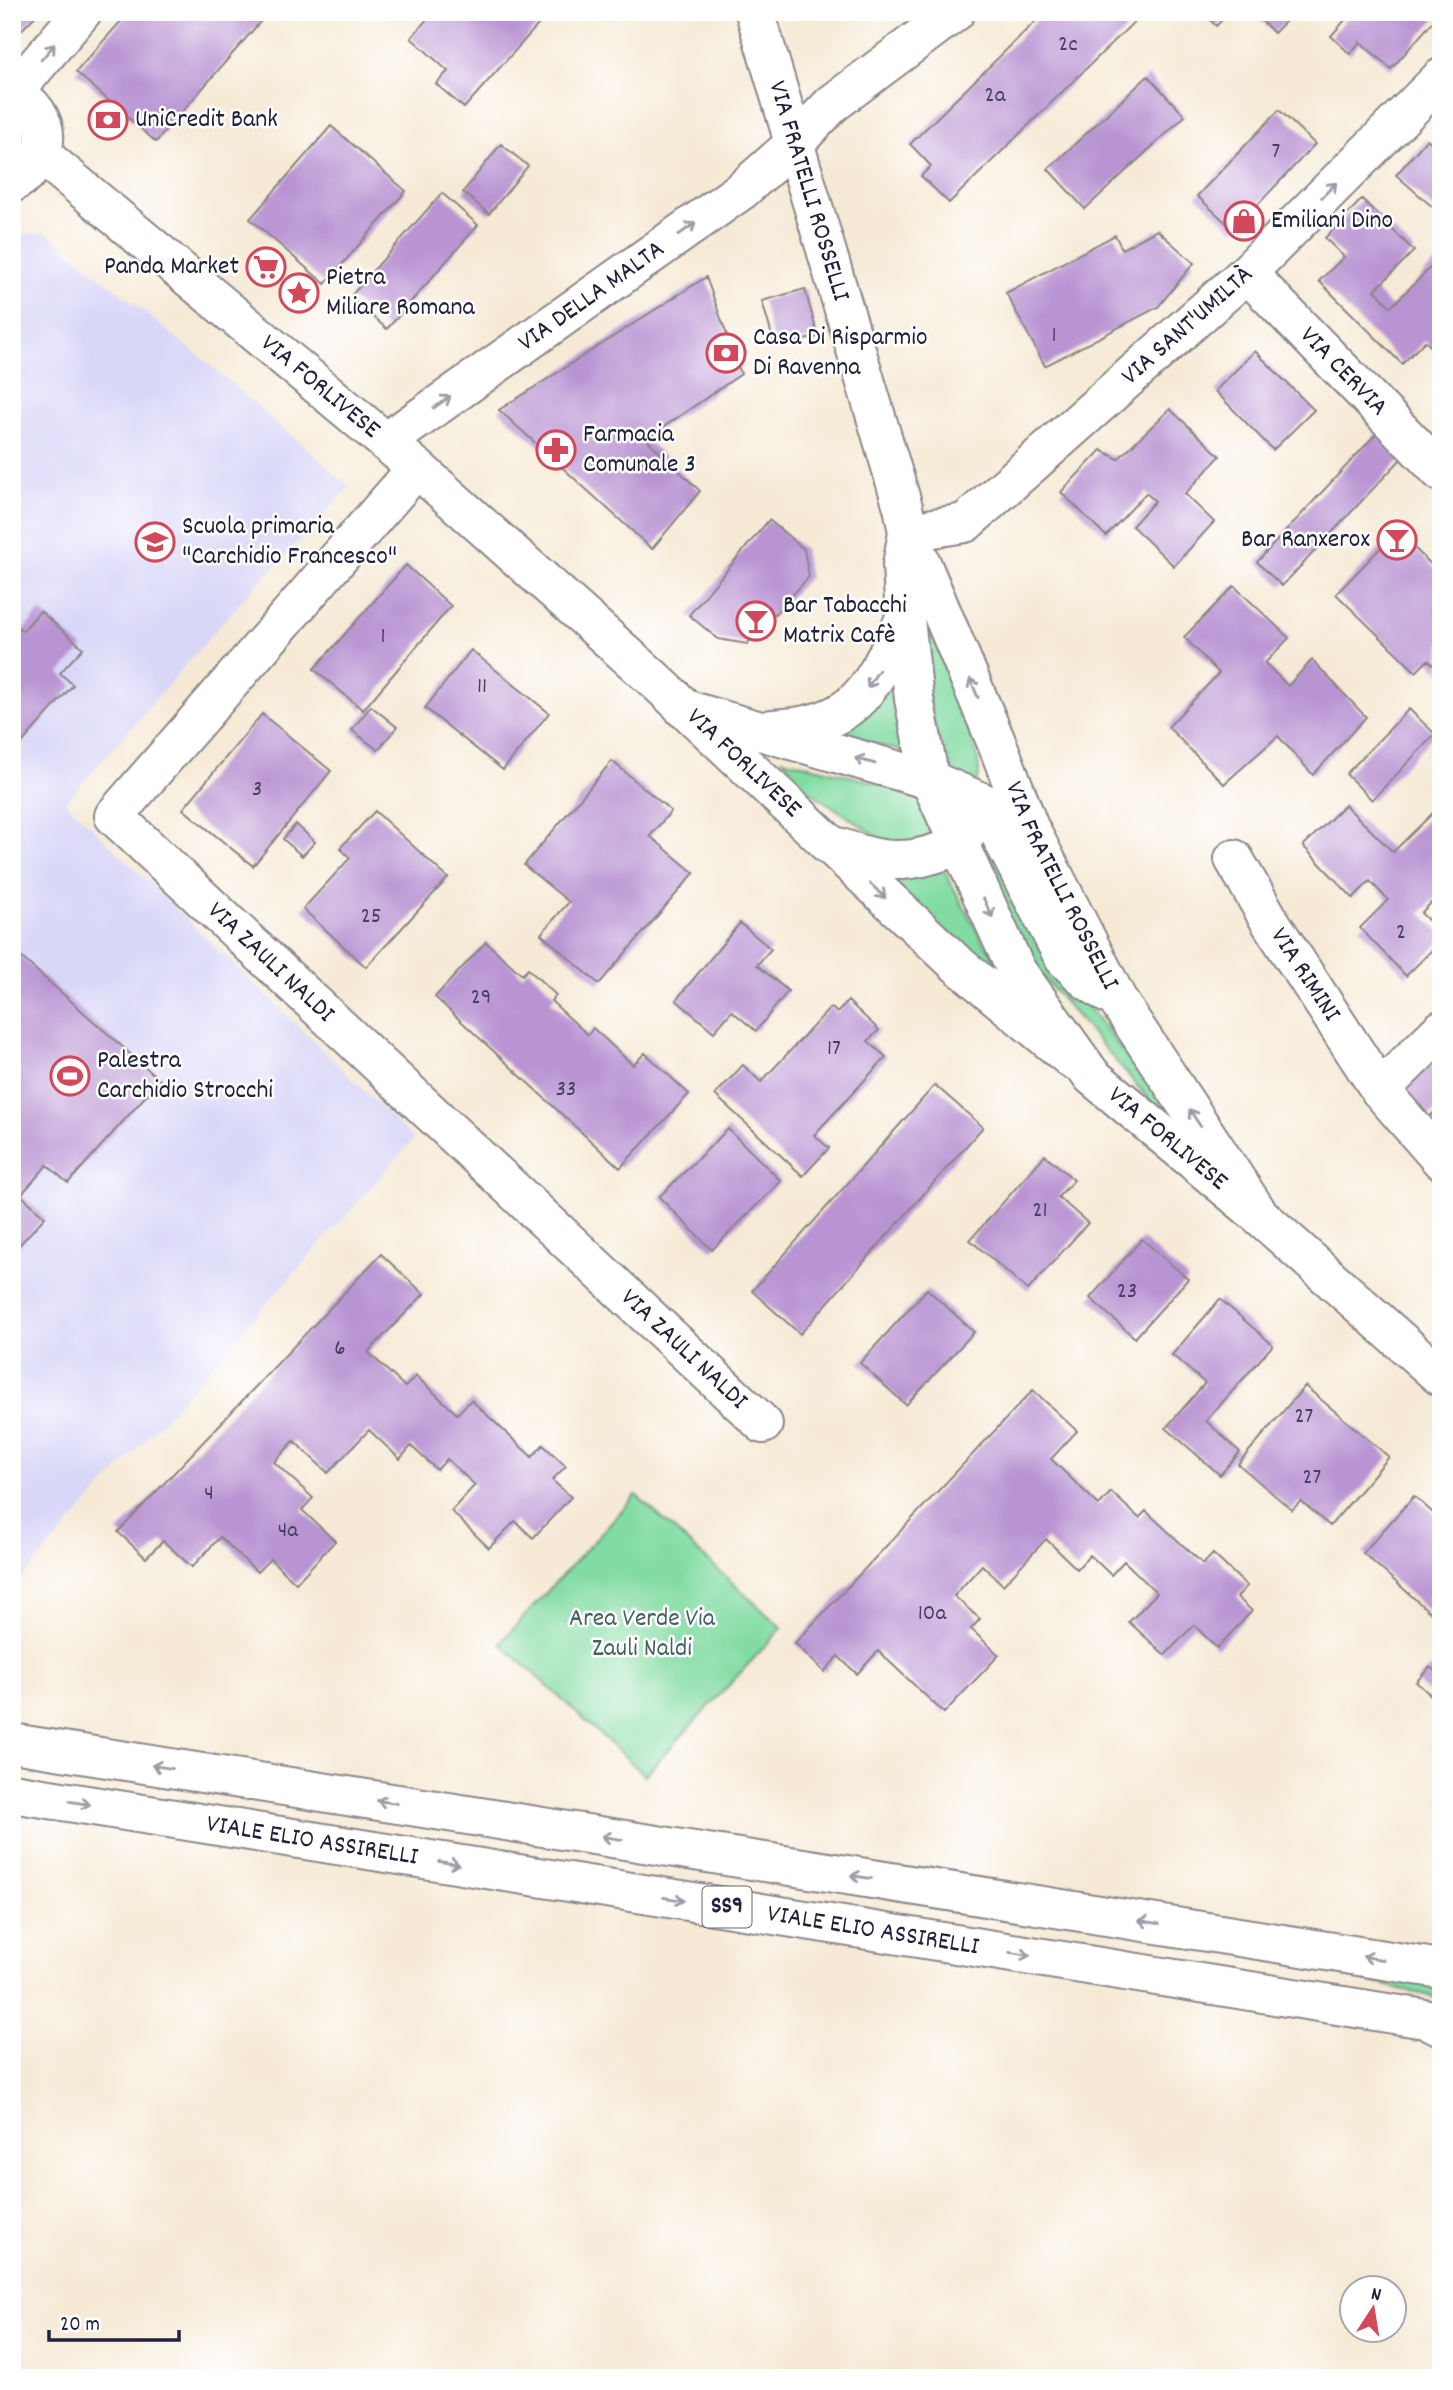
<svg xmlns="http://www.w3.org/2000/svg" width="1453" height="2390" viewBox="0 0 1453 2390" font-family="Dekko,sans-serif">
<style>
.built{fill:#d9d7f8}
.green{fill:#82dca2;stroke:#527f6e;stroke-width:2}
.building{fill:#b994d3}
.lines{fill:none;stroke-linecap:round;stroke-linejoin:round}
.street-casing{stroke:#8c8688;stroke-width:42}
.secondary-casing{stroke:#8c8688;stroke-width:42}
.primary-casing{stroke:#8c8688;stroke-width:42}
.street{stroke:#fff;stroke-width:38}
.secondary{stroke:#fff;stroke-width:38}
.primary{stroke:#fff;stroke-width:38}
.oneway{stroke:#9c9ca7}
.labels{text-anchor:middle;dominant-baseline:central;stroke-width:5;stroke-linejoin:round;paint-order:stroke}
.number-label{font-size:23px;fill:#483e61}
.shield{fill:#fff;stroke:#646476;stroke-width:2}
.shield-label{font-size:24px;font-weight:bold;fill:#22223b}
.poi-label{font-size:26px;fill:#22223b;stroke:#fff;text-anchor:start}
.street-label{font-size:26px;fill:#22223b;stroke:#fff}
.park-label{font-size:26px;fill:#44635f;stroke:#fff}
</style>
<rect width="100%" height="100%" fill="#fff"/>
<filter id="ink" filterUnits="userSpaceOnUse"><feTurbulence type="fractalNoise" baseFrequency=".0143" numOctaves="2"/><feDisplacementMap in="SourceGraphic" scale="14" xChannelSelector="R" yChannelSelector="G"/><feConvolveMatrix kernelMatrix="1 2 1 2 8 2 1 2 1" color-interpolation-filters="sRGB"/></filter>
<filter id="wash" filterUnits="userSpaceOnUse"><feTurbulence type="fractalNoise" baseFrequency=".00686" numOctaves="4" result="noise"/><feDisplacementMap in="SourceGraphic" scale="28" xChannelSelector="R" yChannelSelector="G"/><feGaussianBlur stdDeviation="1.57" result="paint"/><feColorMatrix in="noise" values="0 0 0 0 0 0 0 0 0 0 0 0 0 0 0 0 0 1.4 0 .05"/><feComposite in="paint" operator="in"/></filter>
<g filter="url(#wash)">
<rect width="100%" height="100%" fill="#f6ead6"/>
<!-- built -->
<path class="built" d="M 46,233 L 203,359 L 350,487 L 245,597 L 66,802 L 414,1139 L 12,1589 L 12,235 Z"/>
<!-- green -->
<path class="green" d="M 936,611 L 978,760 L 979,775 L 975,786 L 945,772 L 911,617 Z
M 893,676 L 911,754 L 828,731 Z
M 783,759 L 917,793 L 925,806 L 932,833 L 922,840 L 903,844 L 878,837 L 805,788 Z
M 985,830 L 1059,969 L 1126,1055 L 1195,1136 L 1153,1104 L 1028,960 L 968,847 Z
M 867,865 L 942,867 L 982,940 L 1040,1017 Z
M 636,1495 L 782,1628 L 645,1775 L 500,1643 Z
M 1299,1964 L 1441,1973 L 1441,1999 Z"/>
<g id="blocks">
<!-- building -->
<path class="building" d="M 12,12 L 39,12 L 12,40 Z
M 129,12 L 249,12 L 260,22 L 156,142 L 76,72 Z
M 433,12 L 539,12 L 545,17 L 464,108 L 436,84 L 448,71 L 411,38 Z
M 1045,12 L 1144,12 L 949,203 L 921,176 L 931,166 L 910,144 Z
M 1203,12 L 1230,12 L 1216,26 Z
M 1253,12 L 1295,12 L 1274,33 Z
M 1352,12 L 1430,12 L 1436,18 L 1391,69 L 1360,42 L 1350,54 L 1331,36 Z
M 1148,76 L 1185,116 L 1085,209 L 1048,169 Z
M 1279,110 L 1315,144 L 1234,230 L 1197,196 Z
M 331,126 L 406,191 L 325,284 L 250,219 Z
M 1427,139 L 1441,151 L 1441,205 L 1436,210 L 1396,175 Z
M 501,144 L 528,166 L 489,214 L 463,192 Z
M 442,193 L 478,225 L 387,329 L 350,297 Z
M 1362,199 L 1414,251 L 1375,290 L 1391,307 L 1441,257 L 1441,356 L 1425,341 L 1402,364 L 1319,281 L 1344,257 L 1325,238 Z
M 1157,230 L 1194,263 L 1158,307 L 1045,366 L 1006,293 L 1115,235 L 1122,249 Z
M 706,277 L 741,374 L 646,439 L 700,491 L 652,549 L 499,410 Z
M 805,289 L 818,337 L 775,346 L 762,301 Z
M 1255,351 L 1314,410 L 1273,450 L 1215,391 Z
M 1170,409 L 1220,456 L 1185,494 L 1214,522 L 1174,566 L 1132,526 L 1155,501 L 1146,493 L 1106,536 L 1061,492 L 1101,450 L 1118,459 Z
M 1376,434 L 1402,458 L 1282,586 L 1257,562 Z
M 769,520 L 804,549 L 809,577 L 747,644 L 718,639 L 689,615 Z
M 1397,531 L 1441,574 L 1441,672 L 1428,660 L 1416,672 L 1336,594 Z
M 406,565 L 451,606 L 363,710 L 314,669 Z
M 1234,586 L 1289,638 L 1265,663 L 1288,686 L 1312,660 L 1366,717 L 1313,775 L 1278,736 L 1224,784 L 1168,727 L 1219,673 L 1184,637 Z
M 40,611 L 83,648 L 60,673 L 73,685 L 14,752 L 12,622 L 23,631 Z
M 471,650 L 549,713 L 503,770 L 425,708 Z
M 371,706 L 397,727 L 378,750 L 352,730 Z
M 1409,709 L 1435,734 L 1372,800 L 1346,774 Z
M 262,714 L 331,771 L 253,866 L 183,809 Z
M 612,761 L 671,811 L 650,836 L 694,873 L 599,984 L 541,934 L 569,902 L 524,865 Z
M 1345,805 L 1393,852 L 1438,808 L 1441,811 L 1441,893 L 1421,913 L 1441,933 L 1441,941 L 1406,976 L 1360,928 L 1388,900 L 1370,881 L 1353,898 L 1303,846 Z
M 375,811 L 448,878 L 366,967 L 303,909 L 350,858 L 340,848 Z
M 296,824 L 315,842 L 302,856 L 283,839 Z
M 740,923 L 771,949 L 757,965 L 788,991 L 756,1031 L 732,1011 L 714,1032 L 676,1000 Z
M 486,942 L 522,975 L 528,969 L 556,995 L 551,1001 L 588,1035 L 593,1028 L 633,1065 L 645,1053 L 689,1094 L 620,1168 L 435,997 Z
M 12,949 L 160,1080 L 68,1183 L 47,1165 L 21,1195 L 45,1217 L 12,1253 Z
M 848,1001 L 879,1030 L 868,1041 L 886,1057 L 814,1135 L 829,1148 L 803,1176 L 715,1095 L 743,1065 L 761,1082 L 831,1007 L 837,1013 Z
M 1441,1054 L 1441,1106 L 1429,1117 L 1403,1090 Z
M 935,1085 L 983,1127 L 800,1334 L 752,1291 Z
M 728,1129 L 781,1181 L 712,1250 L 659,1197 Z
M 1045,1155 L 1074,1180 L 1058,1197 L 1088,1223 L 1028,1290 L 970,1240 Z
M 1142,1239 L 1188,1279 L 1135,1338 L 1090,1298 Z
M 381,1254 L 424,1294 L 368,1352 L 405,1387 L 416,1376 L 457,1414 L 471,1400 L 532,1457 L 543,1445 L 566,1466 L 552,1480 L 571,1497 L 533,1538 L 515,1521 L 489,1548 L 451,1511 L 475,1485 L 447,1459 L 437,1470 L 411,1446 L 400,1459 L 369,1430 L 328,1473 L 294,1441 L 274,1462 L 313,1498 L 302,1510 L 335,1541 L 296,1583 L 270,1559 L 257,1572 L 220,1537 L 192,1567 L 163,1541 L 146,1558 L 118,1532 Z
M 927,1289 L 974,1332 L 906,1405 L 860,1363 Z
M 1220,1299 L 1273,1345 L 1206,1421 L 1240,1452 L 1220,1475 L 1166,1428 L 1205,1383 L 1172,1355 Z
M 1305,1386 L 1389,1457 L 1330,1526 L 1301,1501 L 1292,1510 L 1238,1464 Z
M 1033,1390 L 1077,1431 L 1051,1459 L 1099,1505 L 1111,1492 L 1139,1518 L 1146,1511 L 1203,1564 L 1213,1554 L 1247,1586 L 1237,1597 L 1252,1611 L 1217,1648 L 1194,1625 L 1165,1655 L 1129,1622 L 1157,1593 L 1124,1561 L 1111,1575 L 1090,1555 L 1077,1569 L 1046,1539 L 1003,1585 L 982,1565 L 954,1596 L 980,1619 L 971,1629 L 999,1655 L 944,1713 L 878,1651 L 857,1674 L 838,1656 L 824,1672 L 795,1643 Z
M 1414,1496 L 1441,1520 L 1441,1622 L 1363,1553 Z
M 1441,1664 L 1441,1704 L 1416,1682 L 1430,1667 L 1435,1671 Z"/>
</g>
</g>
<g filter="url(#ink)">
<use href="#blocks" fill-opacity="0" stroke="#8c8688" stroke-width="2"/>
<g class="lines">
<!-- street casing -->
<g class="street-casing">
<g id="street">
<path d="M 12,92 C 55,114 55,161 12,183"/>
<path d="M 14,92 L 82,12"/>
<path id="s1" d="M 42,155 L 417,468 L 657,682 L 956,963 L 1073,1060"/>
<path id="s2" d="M 1247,273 L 1441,472"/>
<path id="s3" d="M 386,442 L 742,190 L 793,145 L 832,104 L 955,12"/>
<path id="s4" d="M 417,468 L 114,816 L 763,1424"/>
<path id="s5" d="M 908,532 L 965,523 L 1247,273 L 1441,78"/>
<path id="s6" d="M 1234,859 L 1271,923 L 1380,1090 L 1441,1030"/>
<path d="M 1380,1090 L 1441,1160"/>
</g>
</g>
<!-- secondary casing -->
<g class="secondary-casing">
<g id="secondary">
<path id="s7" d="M 755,12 L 903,507 L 908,532 L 1000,751 L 1029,827 L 1118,1001 L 1260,1216"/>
<path id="s8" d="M 907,538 L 902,565 L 905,619 L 914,699 L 930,780 L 1016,970 L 1092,1076 L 1260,1216 L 1441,1377"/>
<path d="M 684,709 L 930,780 L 984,803 L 1064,958 L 1087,980 L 1108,994"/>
<path d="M 772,729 C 859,725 870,689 905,619"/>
<path d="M 828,844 C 850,851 876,861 899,860 C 920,860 939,852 959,846 L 971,825"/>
</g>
</g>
<!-- primary casing -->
<g class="primary-casing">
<g id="primary">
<path d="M 12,1743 L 1441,1969"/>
<path id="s9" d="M 12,1793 L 1425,2019 L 1441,2027"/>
</g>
</g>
<!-- street -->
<use href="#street" class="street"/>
<!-- secondary -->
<use href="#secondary" class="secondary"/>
<!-- primary -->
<use href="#primary" class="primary"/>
</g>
<!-- one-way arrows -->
<defs><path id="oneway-shaft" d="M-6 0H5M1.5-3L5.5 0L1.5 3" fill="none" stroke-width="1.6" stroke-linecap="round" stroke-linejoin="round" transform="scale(1.75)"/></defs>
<g class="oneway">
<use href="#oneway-shaft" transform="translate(48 52) rotate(-49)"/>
<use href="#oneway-shaft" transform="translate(1329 190) rotate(-45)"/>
<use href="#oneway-shaft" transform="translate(687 229) rotate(-35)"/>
<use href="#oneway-shaft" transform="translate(442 402) rotate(-35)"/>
<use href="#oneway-shaft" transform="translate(873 679) rotate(123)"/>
<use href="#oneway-shaft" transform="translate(974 688) rotate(-113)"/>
<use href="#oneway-shaft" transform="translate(865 761) rotate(-164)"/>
<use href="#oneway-shaft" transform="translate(878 891) rotate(43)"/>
<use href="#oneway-shaft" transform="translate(988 908) rotate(65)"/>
<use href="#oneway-shaft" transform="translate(1195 1118) rotate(-123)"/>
<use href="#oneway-shaft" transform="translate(162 1767) rotate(-171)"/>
<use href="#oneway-shaft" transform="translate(387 1802) rotate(-171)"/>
<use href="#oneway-shaft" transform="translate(80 1803) rotate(9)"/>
<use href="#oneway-shaft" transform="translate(612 1838) rotate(-171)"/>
<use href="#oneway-shaft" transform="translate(449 1863) rotate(9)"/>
<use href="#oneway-shaft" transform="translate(861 1877) rotate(-171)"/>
<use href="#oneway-shaft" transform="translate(674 1899) rotate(9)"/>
<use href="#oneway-shaft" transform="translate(1149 1922) rotate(-171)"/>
<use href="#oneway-shaft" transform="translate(1020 1954) rotate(9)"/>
<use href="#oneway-shaft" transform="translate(1373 1958) rotate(-171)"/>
</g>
</g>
<!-- icons -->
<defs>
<g id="bank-ring" transform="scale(2.0125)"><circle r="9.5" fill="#fff" stroke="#d1495b" stroke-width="1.5"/><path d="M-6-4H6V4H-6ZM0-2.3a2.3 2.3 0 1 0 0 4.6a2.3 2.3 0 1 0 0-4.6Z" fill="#d1495b"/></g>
<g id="shop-ring" transform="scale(2.0125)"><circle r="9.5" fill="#fff" stroke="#d1495b" stroke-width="1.5"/><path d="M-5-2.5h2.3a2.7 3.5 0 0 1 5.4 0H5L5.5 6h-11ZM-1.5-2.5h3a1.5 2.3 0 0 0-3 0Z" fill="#d1495b"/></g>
<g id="supermarket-ring" transform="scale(2.0125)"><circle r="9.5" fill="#fff" stroke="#d1495b" stroke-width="1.5"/><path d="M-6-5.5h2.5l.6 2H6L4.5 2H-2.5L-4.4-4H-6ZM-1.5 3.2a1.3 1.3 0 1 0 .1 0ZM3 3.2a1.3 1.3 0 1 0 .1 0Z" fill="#d1495b"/></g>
<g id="sight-ring" transform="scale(2.0125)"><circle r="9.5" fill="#fff" stroke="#d1495b" stroke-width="1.5"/><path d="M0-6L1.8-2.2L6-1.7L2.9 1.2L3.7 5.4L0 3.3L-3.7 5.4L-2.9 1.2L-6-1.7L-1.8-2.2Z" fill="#d1495b"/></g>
<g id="pharmacy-ring" transform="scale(2.0125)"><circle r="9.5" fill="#fff" stroke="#d1495b" stroke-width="1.5"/><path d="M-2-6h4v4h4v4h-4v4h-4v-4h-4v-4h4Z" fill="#d1495b"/></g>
<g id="bar-ring" transform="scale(2.0125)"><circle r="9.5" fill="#fff" stroke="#d1495b" stroke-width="1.5"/><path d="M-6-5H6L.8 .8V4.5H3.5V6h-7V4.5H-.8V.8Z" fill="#d1495b"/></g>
<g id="school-ring" transform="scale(2.0125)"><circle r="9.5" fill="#fff" stroke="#d1495b" stroke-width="1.5"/><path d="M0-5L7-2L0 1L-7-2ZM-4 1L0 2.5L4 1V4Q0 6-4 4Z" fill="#d1495b"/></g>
<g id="stadium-ring" transform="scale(2.0125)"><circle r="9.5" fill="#fff" stroke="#d1495b" stroke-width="1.5"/><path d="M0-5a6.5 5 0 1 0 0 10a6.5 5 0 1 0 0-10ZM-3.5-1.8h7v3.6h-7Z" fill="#d1495b"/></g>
</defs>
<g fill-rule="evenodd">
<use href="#bank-ring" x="108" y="120"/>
<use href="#shop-ring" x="1244" y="221"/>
<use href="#supermarket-ring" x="266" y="267"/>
<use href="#sight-ring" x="299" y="293"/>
<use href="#bank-ring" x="726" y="353"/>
<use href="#pharmacy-ring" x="556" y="450"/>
<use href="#bar-ring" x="1397" y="540"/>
<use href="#school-ring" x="155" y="542"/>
<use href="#bar-ring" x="756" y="621"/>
<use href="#stadium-ring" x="70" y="1076"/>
</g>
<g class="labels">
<!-- number labels -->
<g class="number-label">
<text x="1068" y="45">2c</text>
<text x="995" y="96">2a</text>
<text x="1276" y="152">7</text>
<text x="1054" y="336">1</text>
<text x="383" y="637">1</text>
<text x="482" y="687">11</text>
<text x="257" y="790">3</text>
<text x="371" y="917">25</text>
<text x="1401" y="933">2</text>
<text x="481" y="998">29</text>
<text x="834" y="1049">17</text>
<text x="566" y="1090">33</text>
<text x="1040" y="1211">21</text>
<text x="1127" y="1292">23</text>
<text x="340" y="1349">6</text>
<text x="1304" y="1417">27</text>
<text x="1312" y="1478">27</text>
<text x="209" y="1494">4</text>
<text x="288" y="1531">4a</text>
<text x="932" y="1614">10a</text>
</g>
<!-- shield labels -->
<rect class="shield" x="702.5" y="1886.5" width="49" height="41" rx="5"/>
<g class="shield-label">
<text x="727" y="1907">SS9</text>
</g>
<!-- poi labels -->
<g class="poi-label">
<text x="135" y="120">UniCredit Bank</text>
<text x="1271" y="221">Emiliani Dino</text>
<text x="239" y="267" text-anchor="end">Panda Market</text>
<text x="326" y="278">Pietra<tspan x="326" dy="30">Miliare Romana</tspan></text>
<text x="753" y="338">Casa Di Risparmio<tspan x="753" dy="30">Di Ravenna</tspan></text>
<text x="583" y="435">Farmacia<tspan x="583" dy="30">Comunale 3</tspan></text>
<text x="182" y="527">Scuola primaria<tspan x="182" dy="30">"Carchidio Francesco"</tspan></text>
<text x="1370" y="540" text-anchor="end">Bar Ranxerox</text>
<text x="783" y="606">Bar Tabacchi<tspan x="783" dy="30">Matrix Cafè</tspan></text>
<text x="97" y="1061">Palestra<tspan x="97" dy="30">Carchidio Strocchi</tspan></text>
</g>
<!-- street labels -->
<g class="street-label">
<text stroke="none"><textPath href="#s7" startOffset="187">VIA FRATELLI ROSSELLI</textPath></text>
<text stroke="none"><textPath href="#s3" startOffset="252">VIA DELLA MALTA</textPath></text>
<text stroke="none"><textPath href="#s5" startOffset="355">VIA SANT'UMILTÀ</textPath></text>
<text stroke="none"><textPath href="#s2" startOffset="138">VIA CERVIA</textPath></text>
<text stroke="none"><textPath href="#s1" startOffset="362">VIA FORLIVESE</textPath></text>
<text stroke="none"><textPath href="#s1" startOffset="929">VIA FORLIVESE</textPath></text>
<text stroke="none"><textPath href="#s7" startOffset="928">VIA FRATELLI ROSSELLI</textPath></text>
<text stroke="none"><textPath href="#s4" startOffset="676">VIA ZAULI NALDI</textPath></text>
<text stroke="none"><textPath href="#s6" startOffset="136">VIA RIMINI</textPath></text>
<text stroke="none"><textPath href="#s8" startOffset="682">VIA FORLIVESE</textPath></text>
<text stroke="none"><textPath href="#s4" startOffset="1242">VIA ZAULI NALDI</textPath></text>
<text stroke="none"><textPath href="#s9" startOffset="304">VIALE ELIO ASSIRELLI</textPath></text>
<text stroke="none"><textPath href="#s9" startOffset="872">VIALE ELIO ASSIRELLI</textPath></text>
</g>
<!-- park labels -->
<g class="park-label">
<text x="642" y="1619">Area Verde Via<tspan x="642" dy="30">Zauli Naldi</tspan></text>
</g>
</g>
<!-- margin -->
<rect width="1453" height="2390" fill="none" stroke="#fff" stroke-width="42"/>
<!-- north arrow -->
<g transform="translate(1373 2309) rotate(12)"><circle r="33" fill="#ffffff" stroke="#a7a7b1" stroke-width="2"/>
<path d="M0-5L12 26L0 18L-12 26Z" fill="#d1495b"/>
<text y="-10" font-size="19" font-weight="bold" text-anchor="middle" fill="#22223b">N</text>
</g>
<!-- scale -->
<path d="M49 2330v10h130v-10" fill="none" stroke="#22223b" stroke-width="3.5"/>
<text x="60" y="2330" font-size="21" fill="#22223b" stroke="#ffffff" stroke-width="5" paint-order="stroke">20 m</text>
</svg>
